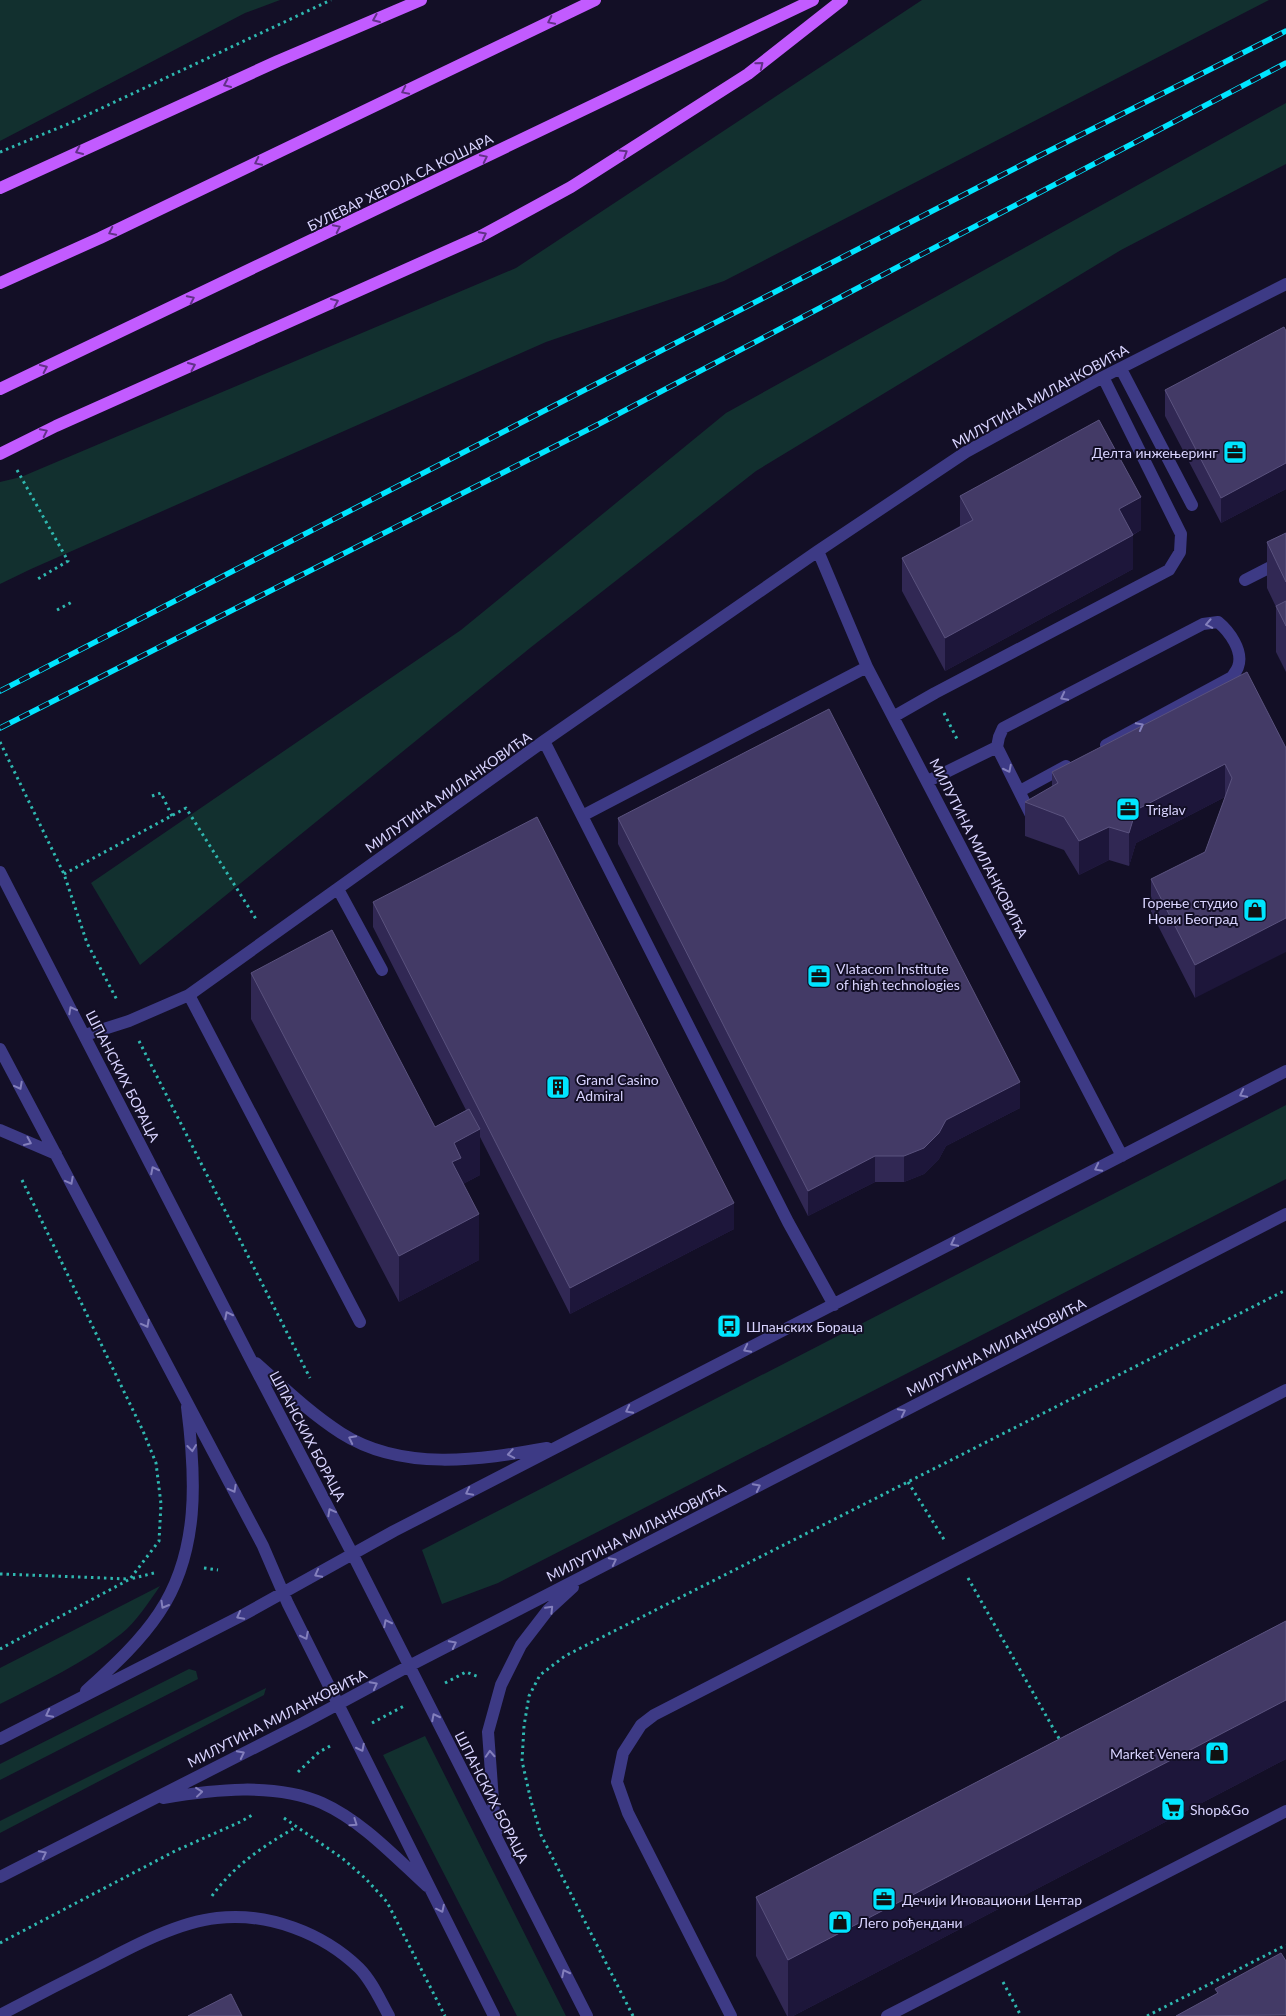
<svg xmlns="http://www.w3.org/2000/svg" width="1286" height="2016" viewBox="0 0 1286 2016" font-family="Lato,sans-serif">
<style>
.green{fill:#12302f}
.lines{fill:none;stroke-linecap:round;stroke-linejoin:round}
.path{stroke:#2fb8b0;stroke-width:3;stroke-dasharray:2.5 4;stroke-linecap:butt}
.minor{stroke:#3d3a85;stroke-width:12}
.major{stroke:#c25bff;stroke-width:12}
.rail-casing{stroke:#00e5ff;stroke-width:5.5}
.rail{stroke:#130f26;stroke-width:4;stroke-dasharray:11;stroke-linecap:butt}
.wall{fill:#312854}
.shaded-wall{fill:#1d163a}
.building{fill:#433a66;stroke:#5a527e}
.oneway{stroke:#623188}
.oneway2{stroke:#837fbc}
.labels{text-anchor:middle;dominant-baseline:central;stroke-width:4;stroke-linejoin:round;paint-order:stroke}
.street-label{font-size:14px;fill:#d9d4ff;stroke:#130f26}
.poi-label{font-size:14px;fill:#d9d4ff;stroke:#130f26;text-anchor:start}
</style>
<rect width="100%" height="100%" fill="#130f26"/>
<!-- green -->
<path class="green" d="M 0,0 L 280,0 L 245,13 L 0,141 Z
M 922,0 L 1269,0 L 724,281 L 546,342 L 31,569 L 0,584 L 0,482 L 21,477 L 516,268 Z
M 1286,103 L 1286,164 L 1121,250 L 756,471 L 530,648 L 140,965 L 91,883 L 461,630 L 726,413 Z
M 1286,1105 L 1286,1179 L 498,1583 L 442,1604 L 422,1550 Z
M 160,1586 C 149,1602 136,1622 121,1634 C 84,1663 41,1683 0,1704 L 0,1668 Z
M 189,1669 L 196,1671 L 198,1679 L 0,1780 L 0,1764 Z
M 266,1688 L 264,1695 L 0,1833 L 0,1821 Z
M 425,1736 L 566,2016 L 517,2016 L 383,1755 Z"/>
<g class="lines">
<!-- path -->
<path class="path" d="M 0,152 L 68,124 L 331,0
M 17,470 L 68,561 L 36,580
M 57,610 L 74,601
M 944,713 L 958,741
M 0,742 L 64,874 L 87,943 L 117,1000
M 152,796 L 161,793 L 172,816
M 64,874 L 186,808 L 256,919
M 139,1041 L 310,1378
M 22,1180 L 143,1431 L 156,1463 L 161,1504 L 159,1541 L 130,1579 L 154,1573
M 908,1482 L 945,1541
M 204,1568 L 218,1570
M 0,1574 L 129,1579
M 968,1578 L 1061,1742
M 0,1649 L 130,1579
M 445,1683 L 466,1672 L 479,1677
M 372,1723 L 404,1706
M 298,1772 L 319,1752 L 332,1745
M 284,1818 L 342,1858 L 366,1879 L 387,1902 L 445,2016
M 212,1896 C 234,1865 264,1846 296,1827
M 0,1943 L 175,1851 L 240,1822 L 254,1814
M 1003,1982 L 1021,2016
M 633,2016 L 541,1835 L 531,1801 L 522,1761 L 524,1726 L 529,1696 L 540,1675 L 565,1656 L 1286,1290
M 1147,2016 L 1286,1945"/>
<!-- minor -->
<path class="minor" d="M 1121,369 L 1192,505
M 818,551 L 867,667 L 1122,1156
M 1245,580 L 1286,559
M 893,717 L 935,693 L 1169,570 L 1180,552 L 1181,534 L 1103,377
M 544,741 L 788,1222 L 834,1305
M 928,781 L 997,747
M 1020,791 L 1066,766
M 582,816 L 867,667
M 1032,817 L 997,747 L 999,737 L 1003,728 L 1203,624 L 1218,622 C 1229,631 1244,651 1238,667 C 1237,670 1234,674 1232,677 L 1106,745
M 0,872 L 250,1358 L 353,1555 L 587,2016
M 338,889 L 382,970
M 189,995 L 360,1322
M 85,1035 L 129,1021 L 189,995 L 544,741 L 818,551 L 966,452 L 1103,377 L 1286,284
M 0,1049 L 263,1546 L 288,1604 L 494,2016
M 0,1130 L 56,1154
M 256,1363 C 283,1387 310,1413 341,1433 C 402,1472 480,1460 547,1448
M 86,1691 C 112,1667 139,1643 159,1613 C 200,1552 196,1477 187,1407
M 0,1739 L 243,1615 L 394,1531 L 1286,1071
M 163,1798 C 212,1790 275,1782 322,1803 C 362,1821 395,1857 427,1886
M 498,1830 L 494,1814 L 488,1732 L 501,1685 L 521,1645 L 548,1610 L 573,1587
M 0,1877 L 303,1723 L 409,1666 L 1286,1214
M 0,2015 C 34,1997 67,1980 101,1963 C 135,1945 179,1922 217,1918 C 268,1912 323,1933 359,1968 C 372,1981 380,2000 389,2016
M 731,2016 L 628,1813 L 617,1782 L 623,1753 L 641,1725 L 654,1715 L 1286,1390
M 887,2016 L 1286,1811"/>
<!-- major -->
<path class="major" d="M 0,188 L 278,61 L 421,0
M 0,283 L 100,238 L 595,0
M 0,389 L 813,0
M 0,454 L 56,426 L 481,236 L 571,187 L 748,74 L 842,0"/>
<!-- rail casing -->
<g class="rail-casing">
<path id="rail" d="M 0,691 L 1037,157 L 1286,31
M 0,728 L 599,424 L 1286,63"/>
</g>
<!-- rail -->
<use href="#rail" class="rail"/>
</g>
<!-- wall -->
<path class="wall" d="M 1286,331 L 1286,489 L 1221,523 L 1165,416 L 1165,390 Z
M 960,496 L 1141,530 L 1133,535 L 1133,569 L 945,671 L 902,591 L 902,558 L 960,526 Z
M 1286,533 L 1286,672 L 1276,652 L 1276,607 L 1267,588 L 1267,542 Z
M 1286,748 L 1195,998 L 1151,912 L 1151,879 L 1205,852 L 1225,797 L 1136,843 L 1129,866 L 1109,860 L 1079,875 L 1064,850 L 1025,836 L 1025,802 L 1052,787 L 1052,772 Z
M 618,818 L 1020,1108 L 946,1146 L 939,1159 L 924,1174 L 904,1182 L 875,1182 L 808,1216 L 618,844 Z
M 373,902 L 734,1229 L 570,1314 L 480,1137 L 480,1175 L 463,1184 L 479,1260 L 399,1302 L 251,1019 L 251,973 L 435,1127 L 466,1110 L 373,927 Z
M 1286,1621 L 1286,1759 L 793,2016 L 787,2016 L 756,1956 L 756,1897 Z"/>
<!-- shaded-wall -->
<path class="shaded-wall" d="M 1286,463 L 1286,489 L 1221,523 L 1221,498 Z
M 1141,497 L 1141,530 L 1119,542 L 1119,509 Z
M 1133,535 L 1133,569 L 945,671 L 945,638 Z
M 1225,764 L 1225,797 L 1136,843 L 1129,866 L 1129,833 L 1136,810 Z
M 1109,827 L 1109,860 L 1079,875 L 1079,841 Z
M 1286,918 L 1286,952 L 1195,998 L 1195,965 Z
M 1020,1082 L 1020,1108 L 946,1146 L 939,1159 L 924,1174 L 904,1182 L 904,1156 L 946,1120 Z
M 480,1129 L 480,1175 L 461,1185 L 452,1162 L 454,1143 Z
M 875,1156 L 875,1182 L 808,1216 L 808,1191 Z
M 734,1203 L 734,1229 L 570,1314 L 570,1288 Z
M 479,1214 L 479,1260 L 399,1302 L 399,1256 Z
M 1286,1700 L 1286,1759 L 793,2016 L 788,2016 L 788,1960 Z"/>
<!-- building -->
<path class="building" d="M 1284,327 L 1286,331 L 1286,463 L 1221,498 L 1165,390 Z
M 1099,420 L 1141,497 L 1119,509 L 1133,535 L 945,638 L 902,558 L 973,520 L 960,496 Z
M 1286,533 L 1286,582 L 1267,542 Z
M 1286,601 L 1286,626 L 1276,606 Z
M 1247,672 L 1286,748 L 1286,918 L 1195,965 L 1151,879 L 1205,852 L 1232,778 L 1225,764 L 1136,810 L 1129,833 L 1109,827 L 1079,841 L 1064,817 L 1025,802 L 1058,783 L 1052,772 Z
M 829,709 L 1020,1082 L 946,1120 L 939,1133 L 924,1148 L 904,1156 L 875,1156 L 808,1191 L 618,818 Z
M 537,817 L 734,1203 L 570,1288 L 373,902 Z
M 332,930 L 435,1127 L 469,1109 L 480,1129 L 454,1143 L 461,1158 L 452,1162 L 479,1214 L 399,1256 L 251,973 Z
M 1286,1621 L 1286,1700 L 788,1960 L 756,1897 Z
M 1281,1953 L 1286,1961 L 1286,2015 L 1176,2016 L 1218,1993 L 1215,1989 Z
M 231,1994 L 242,2016 L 188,2016 Z"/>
<!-- one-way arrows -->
<defs><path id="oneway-chevron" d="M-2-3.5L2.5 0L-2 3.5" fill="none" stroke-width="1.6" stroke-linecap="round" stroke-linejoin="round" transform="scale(1.25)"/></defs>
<g class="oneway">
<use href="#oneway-chevron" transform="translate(376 19) rotate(157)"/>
<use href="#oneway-chevron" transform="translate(551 21) rotate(154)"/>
<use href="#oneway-chevron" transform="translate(760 65) rotate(-39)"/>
<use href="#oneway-chevron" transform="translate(227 84) rotate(156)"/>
<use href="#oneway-chevron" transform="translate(405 91) rotate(154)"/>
<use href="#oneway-chevron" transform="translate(79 151) rotate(155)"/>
<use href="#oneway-chevron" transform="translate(624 153) rotate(-32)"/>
<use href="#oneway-chevron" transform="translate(484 158) rotate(-26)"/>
<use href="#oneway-chevron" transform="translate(258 162) rotate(154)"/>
<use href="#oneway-chevron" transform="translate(337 228) rotate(-26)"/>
<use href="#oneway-chevron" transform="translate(112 232) rotate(154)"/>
<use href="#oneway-chevron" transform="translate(483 235) rotate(-27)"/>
<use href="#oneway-chevron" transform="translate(191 299) rotate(-26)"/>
<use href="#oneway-chevron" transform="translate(335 302) rotate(-24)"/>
<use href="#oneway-chevron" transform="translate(192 366) rotate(-24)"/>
<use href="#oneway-chevron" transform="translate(44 368) rotate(-25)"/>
<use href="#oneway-chevron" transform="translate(44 432) rotate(-26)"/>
</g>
<g class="oneway2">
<use href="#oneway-chevron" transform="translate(1209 624) rotate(169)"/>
<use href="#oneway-chevron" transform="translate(1064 697) rotate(153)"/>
<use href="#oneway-chevron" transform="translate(1140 726) rotate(-28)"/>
<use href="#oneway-chevron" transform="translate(1008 769) rotate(63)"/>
<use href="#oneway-chevron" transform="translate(72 1010) rotate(-118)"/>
<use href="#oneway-chevron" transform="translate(19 1086) rotate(62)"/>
<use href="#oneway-chevron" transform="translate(1243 1094) rotate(153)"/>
<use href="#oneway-chevron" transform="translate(28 1142) rotate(24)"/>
<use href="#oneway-chevron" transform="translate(1098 1168) rotate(153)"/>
<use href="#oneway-chevron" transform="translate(154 1170) rotate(-117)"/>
<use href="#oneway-chevron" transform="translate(70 1181) rotate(62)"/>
<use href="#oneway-chevron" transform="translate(954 1243) rotate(153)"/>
<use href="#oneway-chevron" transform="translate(228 1315) rotate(-117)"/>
<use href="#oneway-chevron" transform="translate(146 1324) rotate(62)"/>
<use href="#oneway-chevron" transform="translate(747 1349) rotate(153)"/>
<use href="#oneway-chevron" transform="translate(629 1410) rotate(153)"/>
<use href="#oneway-chevron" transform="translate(902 1412) rotate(-27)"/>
<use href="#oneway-chevron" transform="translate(352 1439) rotate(-153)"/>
<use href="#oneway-chevron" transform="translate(192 1448) rotate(83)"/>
<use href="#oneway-chevron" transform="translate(511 1454) rotate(170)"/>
<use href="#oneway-chevron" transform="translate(757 1487) rotate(-27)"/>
<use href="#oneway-chevron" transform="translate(233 1489) rotate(62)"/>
<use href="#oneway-chevron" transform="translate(469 1492) rotate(153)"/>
<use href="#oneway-chevron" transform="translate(331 1512) rotate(-118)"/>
<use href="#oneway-chevron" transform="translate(613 1561) rotate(-27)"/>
<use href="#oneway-chevron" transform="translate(318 1574) rotate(152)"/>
<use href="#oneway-chevron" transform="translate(164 1605) rotate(120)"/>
<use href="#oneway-chevron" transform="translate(550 1609) rotate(-46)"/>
<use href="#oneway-chevron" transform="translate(240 1616) rotate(152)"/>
<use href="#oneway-chevron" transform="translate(387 1623) rotate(-117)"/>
<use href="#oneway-chevron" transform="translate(305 1636) rotate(63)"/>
<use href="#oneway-chevron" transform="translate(453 1644) rotate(-27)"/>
<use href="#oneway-chevron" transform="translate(374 1685) rotate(-28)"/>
<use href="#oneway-chevron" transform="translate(49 1714) rotate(153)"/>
<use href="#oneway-chevron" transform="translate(435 1717) rotate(-117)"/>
<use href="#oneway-chevron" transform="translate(361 1748) rotate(63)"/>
<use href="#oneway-chevron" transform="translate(241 1754) rotate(-27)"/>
<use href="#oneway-chevron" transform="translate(490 1754) rotate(-93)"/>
<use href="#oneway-chevron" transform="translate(199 1792) rotate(-6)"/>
<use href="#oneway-chevron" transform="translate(354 1823) rotate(35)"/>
<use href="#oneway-chevron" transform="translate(43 1854) rotate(-27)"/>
<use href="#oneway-chevron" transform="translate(441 1909) rotate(64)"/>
<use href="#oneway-chevron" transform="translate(565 1973) rotate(-117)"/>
</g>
<!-- icons -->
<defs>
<g id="office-square" transform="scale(1.25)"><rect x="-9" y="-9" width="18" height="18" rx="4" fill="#00e5ff" stroke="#130f26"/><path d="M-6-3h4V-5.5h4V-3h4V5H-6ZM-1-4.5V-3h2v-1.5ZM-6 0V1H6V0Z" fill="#111"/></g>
<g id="shop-square" transform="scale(1.25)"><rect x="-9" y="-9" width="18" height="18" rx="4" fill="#00e5ff" stroke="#130f26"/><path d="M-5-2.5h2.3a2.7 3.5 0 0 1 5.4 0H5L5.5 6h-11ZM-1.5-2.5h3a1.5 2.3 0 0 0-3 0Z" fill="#111"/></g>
<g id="building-square" transform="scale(1.25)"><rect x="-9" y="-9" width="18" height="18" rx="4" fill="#00e5ff" stroke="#130f26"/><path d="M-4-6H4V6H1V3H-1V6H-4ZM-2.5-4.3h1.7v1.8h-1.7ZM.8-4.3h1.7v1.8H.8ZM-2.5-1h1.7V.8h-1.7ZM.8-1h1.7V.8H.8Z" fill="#111"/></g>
<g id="bus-square" transform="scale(1.25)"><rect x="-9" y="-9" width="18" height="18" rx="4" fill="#00e5ff" stroke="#130f26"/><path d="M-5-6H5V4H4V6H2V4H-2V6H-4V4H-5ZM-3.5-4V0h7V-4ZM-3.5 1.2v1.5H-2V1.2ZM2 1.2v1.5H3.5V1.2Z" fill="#111"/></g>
<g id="supermarket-square" transform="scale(1.25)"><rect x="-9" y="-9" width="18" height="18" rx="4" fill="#00e5ff" stroke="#130f26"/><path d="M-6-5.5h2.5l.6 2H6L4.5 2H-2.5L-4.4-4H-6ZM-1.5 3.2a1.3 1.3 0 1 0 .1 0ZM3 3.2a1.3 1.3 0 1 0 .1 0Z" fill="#111"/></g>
</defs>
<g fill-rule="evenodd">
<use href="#office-square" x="1235" y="452"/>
<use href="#office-square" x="1128" y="809"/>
<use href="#shop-square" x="1255" y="910"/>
<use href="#office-square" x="819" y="976"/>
<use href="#building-square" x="558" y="1087"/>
<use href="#bus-square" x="729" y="1326"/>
<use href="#shop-square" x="1217" y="1753"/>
<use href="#supermarket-square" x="1173" y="1809"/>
<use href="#office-square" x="884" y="1899"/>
<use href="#shop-square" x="840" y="1922"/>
</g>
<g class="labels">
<!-- street labels -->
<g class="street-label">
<text transform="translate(400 182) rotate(-26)">БУЛЕВАР ХЕРОЈА СА КОШАРА</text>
<text transform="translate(1040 396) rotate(-29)">МИЛУТИНА МИЛАНКОВИЋА</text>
<text transform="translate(448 792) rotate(-35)">МИЛУТИНА МИЛАНКОВИЋА</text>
<text transform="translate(979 848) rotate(63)">МИЛУТИНА МИЛАНКОВИЋА</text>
<text transform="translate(123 1076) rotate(63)">ШПАНСКИХ БОРАЦА</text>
<text transform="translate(996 1347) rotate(-27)">МИЛУТИНА МИЛАНКОВИЋА</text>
<text transform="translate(308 1436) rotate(62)">ШПАНСКИХ БОРАЦА</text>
<text transform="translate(636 1532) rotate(-27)">МИЛУТИНА МИЛАНКОВИЋА</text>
<text transform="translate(277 1718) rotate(-27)">МИЛУТИНА МИЛАНКОВИЋА</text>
<text transform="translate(492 1797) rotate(63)">ШПАНСКИХ БОРАЦА</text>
</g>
<!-- poi labels -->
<g class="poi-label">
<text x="1218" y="452" text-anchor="end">Делта инжењеринг</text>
<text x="1146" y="809">Triglav</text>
<text x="1238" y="902" text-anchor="end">Горење студио<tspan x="1238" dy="16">Нови Београд</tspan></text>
<text x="836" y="968">Vlatacom Institute<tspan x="836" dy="16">of high technologies</tspan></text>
<text x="576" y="1079">Grand Casino<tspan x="576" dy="16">Admiral</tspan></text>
<text x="746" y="1326">Шпанских Бораца</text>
<text x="1200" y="1753" text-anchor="end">Market Venera</text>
<text x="1190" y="1809">Shop&amp;Go</text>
<text x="902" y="1899">Дечији Иновациони Центар</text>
<text x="858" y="1922">Лего рођендани</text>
</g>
</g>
</svg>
